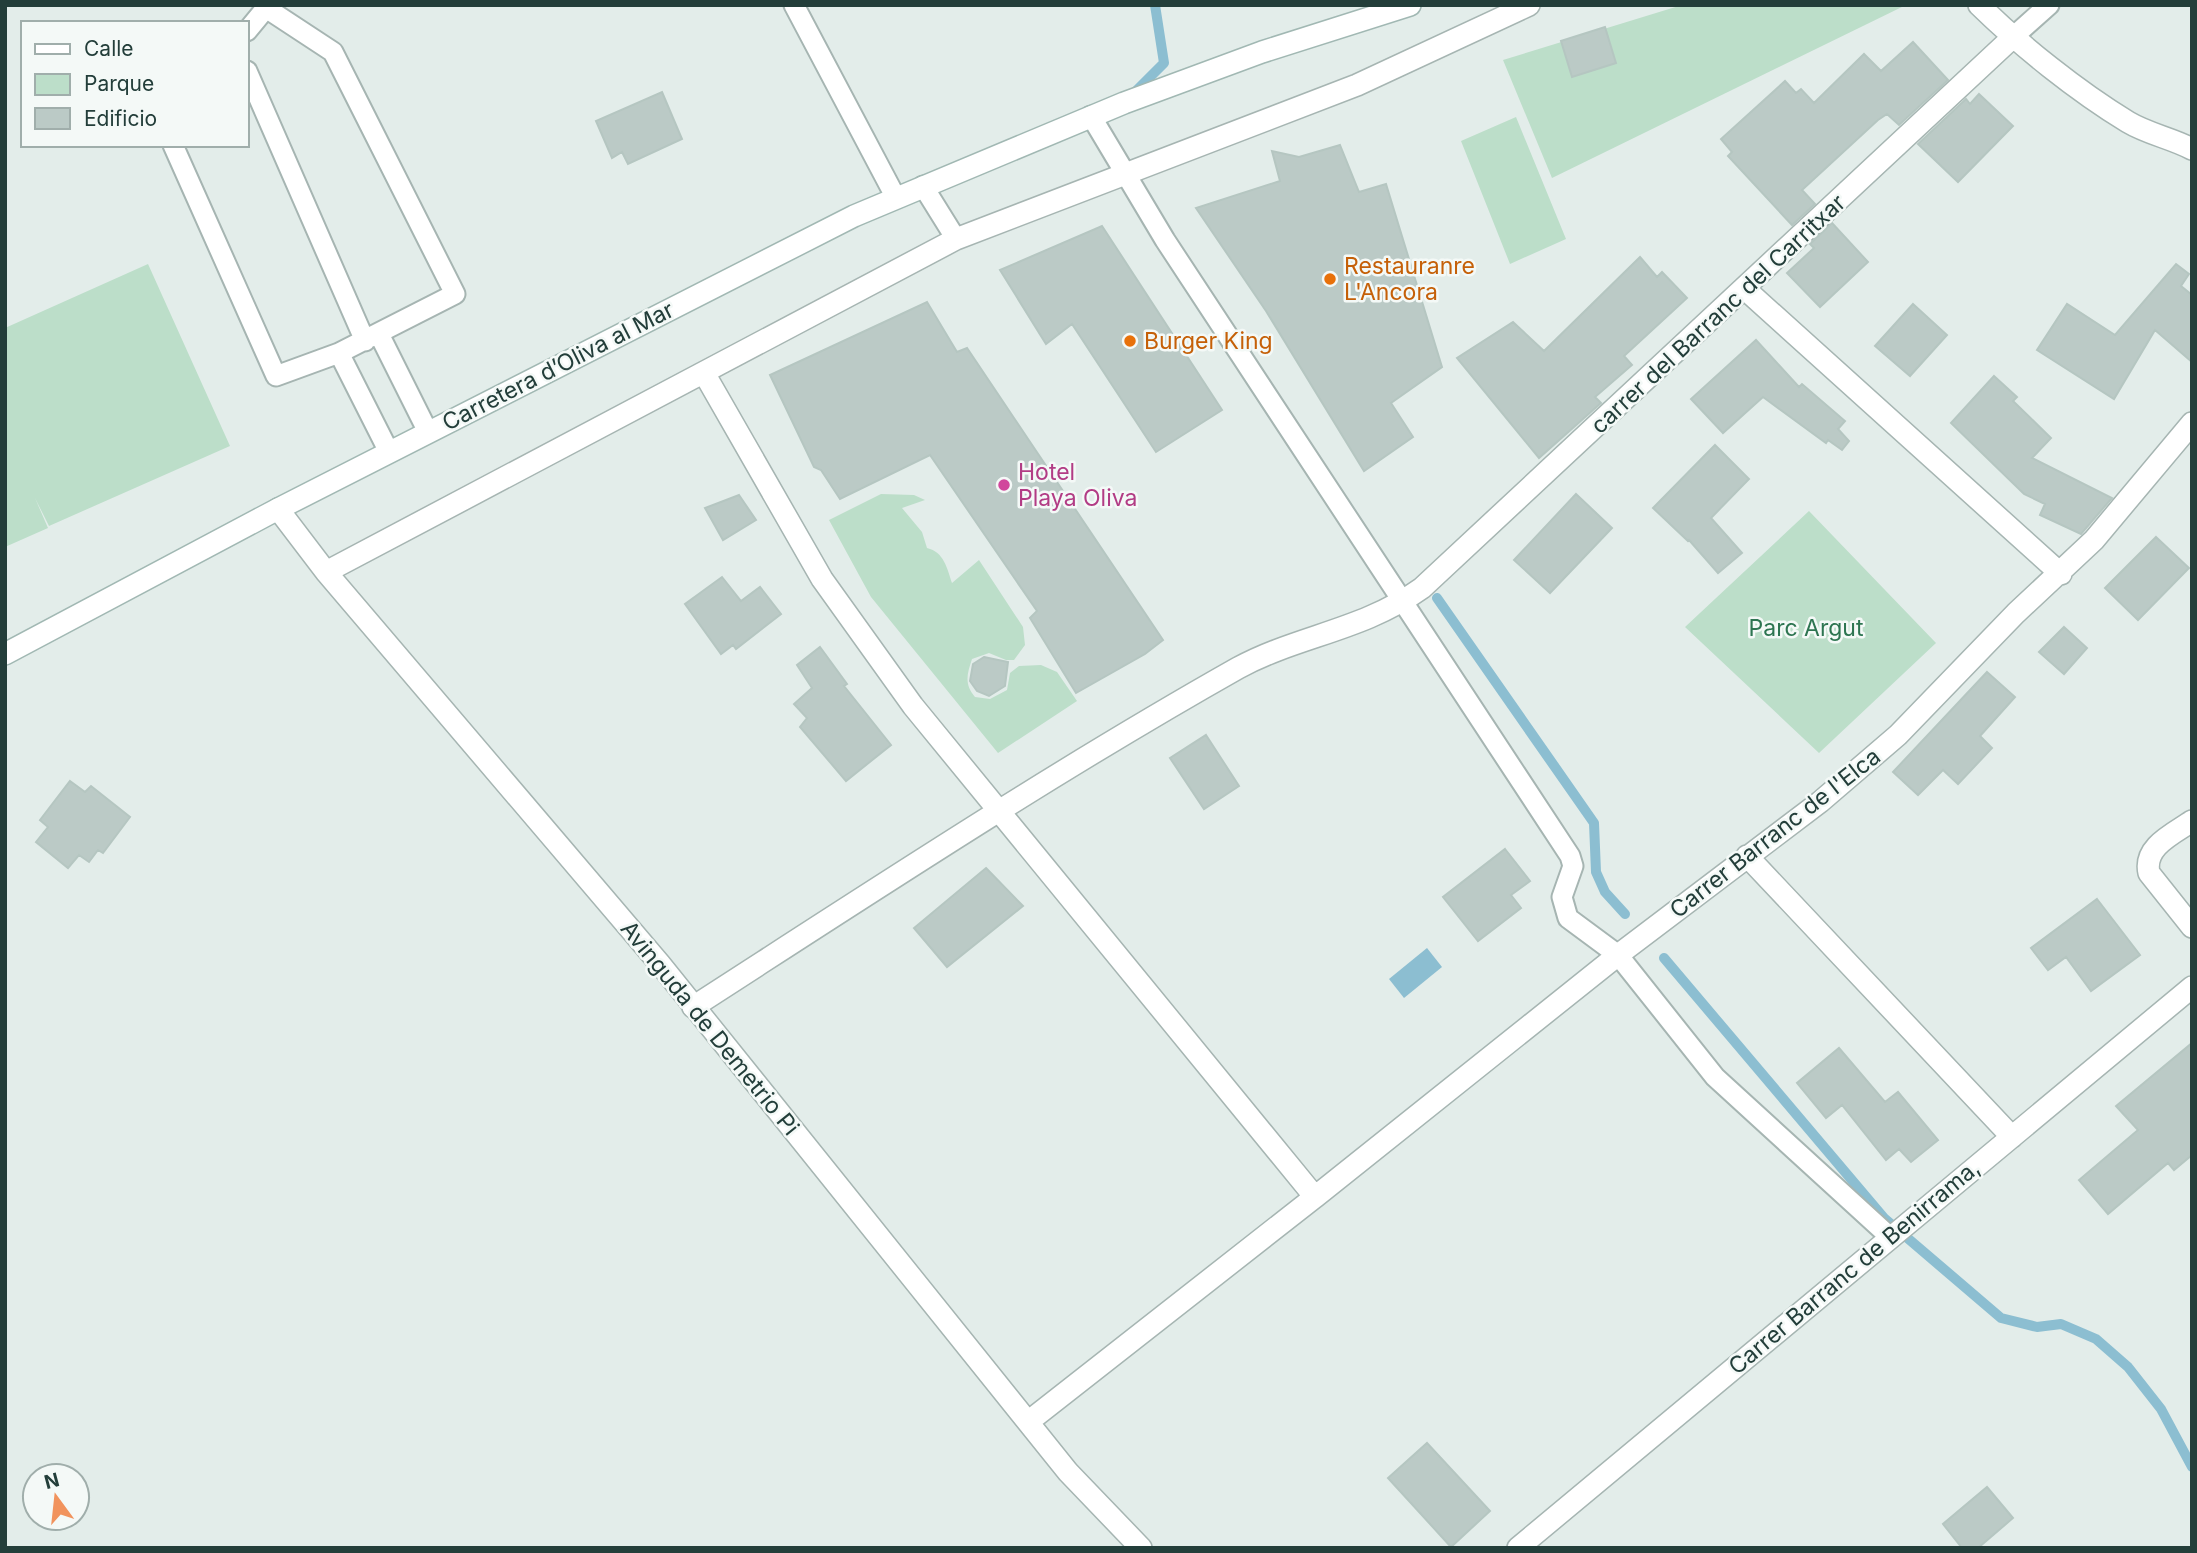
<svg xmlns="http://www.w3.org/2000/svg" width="2197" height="1553" viewBox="0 0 2197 1553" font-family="Inter,sans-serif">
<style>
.green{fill:#bcdec9}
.water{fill:#8cbed1}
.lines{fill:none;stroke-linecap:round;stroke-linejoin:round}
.stream{stroke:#8cbed1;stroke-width:10}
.building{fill:#bbcac6;stroke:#b5c6c1;stroke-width:2}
.lane-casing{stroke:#a6b5b2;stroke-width:23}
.street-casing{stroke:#a6b5b2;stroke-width:24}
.secondary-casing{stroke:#a1b8b3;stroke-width:24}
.lane{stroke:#fff;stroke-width:19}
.street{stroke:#fff;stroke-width:21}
.secondary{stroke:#fff;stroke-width:21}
.food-dot{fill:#e8710a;stroke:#f4f9f7;stroke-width:2.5}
.hotel-dot{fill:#d1479c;stroke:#f4f9f7;stroke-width:2.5}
.labels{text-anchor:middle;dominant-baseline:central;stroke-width:5;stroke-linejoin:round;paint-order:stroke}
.food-label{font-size:23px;fill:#c56008;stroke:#f4f9f7;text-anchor:start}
.street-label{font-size:23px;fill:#233e3a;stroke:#f4f9f7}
.hotel-label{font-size:23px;fill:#b23c85;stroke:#f4f9f7;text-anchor:start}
.park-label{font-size:23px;fill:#2d7551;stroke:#f4f9f7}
</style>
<rect width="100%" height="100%" fill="#e3edea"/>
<!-- green -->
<path class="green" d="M 1682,5 L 1906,5 L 1552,178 L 1503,60 Z
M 1516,117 L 1566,239 L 1510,264 L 1461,141 Z
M 148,264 L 230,446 L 49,526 L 35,498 L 48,528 L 5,547 L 5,328 Z
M 881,494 L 914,495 L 925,500 L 902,508 L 922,532 L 927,548 C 944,552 947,568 952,583 L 979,560 L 1023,627 L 1025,645 L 1014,660 L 1006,660 L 989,653 L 972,659 C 967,674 964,684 975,697 L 990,699 L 1007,690 L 1010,673 L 1019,666 L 1041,665 L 1057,672 L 1077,701 L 998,753 L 871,597 L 829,520 Z
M 1809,511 L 1936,643 L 1819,753 L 1685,627 Z"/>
<!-- water -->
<path class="water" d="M 1427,948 L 1442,967 L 1404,998 L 1389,979 Z"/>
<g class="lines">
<!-- stream -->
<path class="stream" d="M 1133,94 L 1164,63 L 1155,5
M 1437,598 L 1594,823 L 1596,872 L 1605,892 L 1625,914
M 1664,958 L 1884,1218 L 2001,1318 L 2037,1327 L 2061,1324 L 2096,1339 L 2128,1367 L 2161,1409 L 2192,1467"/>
</g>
<!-- building -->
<path class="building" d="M 1605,27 L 1616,63 L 1572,77 L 1561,41 Z
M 1913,42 L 1948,80 L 1899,125 L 1887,114 L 1878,120 L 1802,190 L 1815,204 L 1792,225 L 1728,156 L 1732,152 L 1721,139 L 1785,81 L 1796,93 L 1801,89 L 1814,103 L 1864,54 L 1881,71 Z
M 662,92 L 682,139 L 628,164 L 622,152 L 612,158 L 596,121 Z
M 1979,94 L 2013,126 L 1958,182 L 1918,144 L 1966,99 L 1970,104 Z
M 1340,145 L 1359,192 L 1386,184 L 1442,367 L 1391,403 L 1413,437 L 1364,471 L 1266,311 L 1196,208 L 1280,181 L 1272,151 L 1299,157 Z
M 1832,223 L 1868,262 L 1820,307 L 1787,273 L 1814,248 L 1810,244 Z
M 1102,226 L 1222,410 L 1156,452 L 1072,324 L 1046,344 L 1000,270 Z
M 1640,257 L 1657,277 L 1662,272 L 1687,298 L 1624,356 L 1632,365 L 1595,397 L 1601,403 L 1539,458 L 1457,358 L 1513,322 L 1544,351 Z
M 2176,264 L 2189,274 L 2181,286 L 2192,295 L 2192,362 L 2155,330 L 2114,399 L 2037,350 L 2067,304 L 2115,335 Z
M 927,302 L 957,352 L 967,348 L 1163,640 L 1145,654 L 1076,693 L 1030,618 L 1037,611 L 930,455 L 840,499 L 821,470 L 814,467 L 770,375 Z
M 1913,304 L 1947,335 L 1910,376 L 1875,346 Z
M 1756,340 L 1799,387 L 1802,384 L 1845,421 L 1838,429 L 1849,441 L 1842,450 L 1828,440 L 1826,443 L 1763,397 L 1723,433 L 1691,399 Z
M 1994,376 L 2017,397 L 2013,401 L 2051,438 L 2032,458 L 2112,498 L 2081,534 L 2040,515 L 2045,504 L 2024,494 L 1951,423 Z
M 1715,445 L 1749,479 L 1711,518 L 1742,553 L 1718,573 L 1689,540 L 1688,541 L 1653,508 Z
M 1576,494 L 1612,528 L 1550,593 L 1514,560 Z
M 739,495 L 756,520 L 723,540 L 705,508 Z
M 2156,537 L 2189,568 L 2138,620 L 2105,588 Z
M 722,577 L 741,601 L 760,587 L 781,614 L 736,649 L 733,645 L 721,654 L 685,604 Z
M 2064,627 L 2087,648 L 2064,674 L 2039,652 Z
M 820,647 L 847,684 L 844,686 L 891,745 L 846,781 L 800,727 L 807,718 L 794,704 L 812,688 L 797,665 Z
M 984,657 L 1008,662 L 1005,686 L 989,696 L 977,691 L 970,681 L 973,664 Z
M 1987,672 L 2015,697 L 1980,736 L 1992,748 L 1958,784 L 1943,770 L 1918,795 L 1893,772 Z
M 1206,735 L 1239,786 L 1204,809 L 1170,758 Z
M 70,781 L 85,792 L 91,786 L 130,817 L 103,853 L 98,850 L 89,862 L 79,855 L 68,868 L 36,842 L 48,827 L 40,820 Z
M 1505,849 L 1530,881 L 1511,895 L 1521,908 L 1478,941 L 1443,897 Z
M 986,868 L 1023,906 L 947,967 L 914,928 Z
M 2097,899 L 2140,955 L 2091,991 L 2066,957 L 2048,970 L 2031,948 Z
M 2192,1043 L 2192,1155 L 2174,1170 L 2168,1163 L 2108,1214 L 2079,1180 L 2138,1130 L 2116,1106 Z
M 1839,1048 L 1885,1102 L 1898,1092 L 1938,1140 L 1911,1162 L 1899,1149 L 1886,1160 L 1842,1105 L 1826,1118 L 1797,1083 Z
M 1427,1443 L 1490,1511 L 1451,1547 L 1388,1478 Z
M 1987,1487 L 2013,1518 L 1978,1548 L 1962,1548 L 1943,1524 Z"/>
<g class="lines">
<!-- lane casing -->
<g class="lane-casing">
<path id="lane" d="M 794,5 L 896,198
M 2013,37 L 2049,5
M 247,71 L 365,341
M 1091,116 L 1165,240 L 1570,856 L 1573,866 L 1562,897 L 1568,918 L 1618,955 L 1715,1077 L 1889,1236
M 173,145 L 276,376 L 339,353 L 455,294 L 333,52 L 266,8 L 247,31
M 923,186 L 956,239
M 379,334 L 428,432
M 339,353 L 389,452"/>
</g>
<!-- street casing -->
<g class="street-casing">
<path id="street" d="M 1979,5 C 2021,46 2077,91 2128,122 C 2148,134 2171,138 2192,149
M 1745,289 L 2061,574
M 704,373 L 822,579 L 913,706 L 1315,1197 L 1028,1422
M 278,509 L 326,572 L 660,964 L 1068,1472 L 1141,1548
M 326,572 L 956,239 L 1357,85 L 1529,5
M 2192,821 C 2173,834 2143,847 2149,873 L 2192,927
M 1747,856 L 2012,1137
M 693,1007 C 873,891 1052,773 1238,668 C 1299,635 1362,631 1422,588 L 2013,37
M 1315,1197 L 1618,955 L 1820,802 L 1898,735 L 2016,613 L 2094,540 L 2192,423
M 1518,1548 L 2192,987"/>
</g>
<!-- secondary casing -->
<g class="secondary-casing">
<path id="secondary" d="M 5,654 L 278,509 L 854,216 L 1124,103 L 1262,52 L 1410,5"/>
</g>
<!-- lane -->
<use href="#lane" class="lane"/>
<!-- street -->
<use href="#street" class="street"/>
<!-- secondary -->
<use href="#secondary" class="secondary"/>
</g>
<!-- markers -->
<g class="food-dot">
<circle cx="1330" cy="279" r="7"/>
<circle cx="1130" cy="341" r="7"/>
</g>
<circle class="hotel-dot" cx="1004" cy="485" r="7"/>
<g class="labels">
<!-- food labels -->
<g class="food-label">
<text x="1344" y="266">Restauranre<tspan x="1344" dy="26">L'Ancora</tspan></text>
<text x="1144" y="341">Burger King</text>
</g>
<!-- street labels -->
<g class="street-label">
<text transform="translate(1718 314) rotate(-43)">carrer del Barranc del Carritxar</text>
<text transform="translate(558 366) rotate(-27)">Carretera d’Oliva al Mar</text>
<text transform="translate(1775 833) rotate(-38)">Carrer Barranc de l'Elca</text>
<text transform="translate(710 1028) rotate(51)">Avinguda de Demetrio Pi</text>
<text transform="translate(1854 1267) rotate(-40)">Carrer Barranc de Benirrama,</text>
</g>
<!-- hotel labels -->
<g class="hotel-label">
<text x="1018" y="472">Hotel<tspan x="1018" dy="26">Playa Oliva</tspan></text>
</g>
<!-- park labels -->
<g class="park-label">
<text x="1806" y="628">Parc Argut</text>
</g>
</g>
<!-- border -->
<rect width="2197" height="1553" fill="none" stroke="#233e3a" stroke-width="14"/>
<!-- legend -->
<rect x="21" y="21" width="228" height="126" fill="#f4f9f7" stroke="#a0aeab" stroke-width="2"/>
<rect x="35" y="44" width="35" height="10" fill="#ffffff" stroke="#a0aeab" stroke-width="2"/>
<text x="84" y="56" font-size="21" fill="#233e3a">Calle</text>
<rect x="35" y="74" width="35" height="21" fill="#bcdec9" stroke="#a0aeab" stroke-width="2"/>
<text x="84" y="91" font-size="21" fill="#233e3a">Parque</text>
<rect x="35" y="108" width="35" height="21" fill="#bbcac6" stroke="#a0aeab" stroke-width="2"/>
<text x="84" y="126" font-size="21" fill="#233e3a">Edificio</text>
<!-- north arrow -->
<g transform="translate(56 1497) rotate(345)"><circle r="33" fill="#f4f9f7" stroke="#a0aeab" stroke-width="2"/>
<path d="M0-5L12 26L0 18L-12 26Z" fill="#f1935d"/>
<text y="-10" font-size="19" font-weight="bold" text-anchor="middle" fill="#233e3a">N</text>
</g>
</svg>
